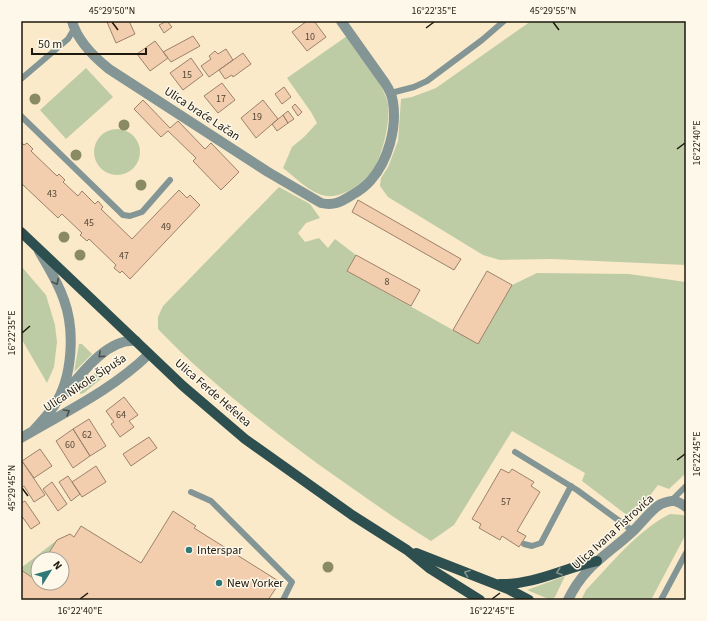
<svg xmlns="http://www.w3.org/2000/svg" width="707" height="621" viewBox="0 0 707 621" font-family="'Source Sans 3',sans-serif">
<style>
.green{fill:#becca6}
.building{fill:#f2ceae;stroke:#9c826b}
.lines{fill:none;stroke-linecap:round;stroke-linejoin:round}
.service{stroke:#839595;stroke-width:6}
.minor{stroke:#839595;stroke-width:10}
.primary{stroke:#2e4f4f;stroke-width:10}
.tree{fill:#8a8b63}
.oneway{stroke:#4b514a}
.oneway2{stroke:#81938d}
.ticks{fill:none;stroke:#1e190d;stroke-width:1.5}
.poi-dot{fill:#307976;stroke:#fef8eb;stroke-width:1.5}
.labels{text-anchor:middle;dominant-baseline:central;stroke-width:3;stroke-linejoin:round;paint-order:stroke}
.number-label{font-size:10px;fill:#534635}
.street-label{font-size:12px;fill:#1e190d;stroke:#fef8eb}
.poi-label{font-size:12px;fill:#1e190d;stroke:#fef8eb;text-anchor:start}
.neatline{fill:none;stroke:#1e190d;stroke-width:1.5}
.ticks-label{font-size:10px;text-anchor:middle;fill:#1e190d}
</style>
<rect width="100%" height="100%" fill="#faeac9"/>
<!-- green -->
<path class="green" d="M 531,21 L 686,21 L 686,265 L 551,259 L 500,260 L 483,255 L 388,197 L 380,186 L 381,178 L 388,167 L 398,141 L 401,99 L 412,97 L 436,88 Z
M 347,36 C 360,55 380,78 387,100 C 392,116 383,154 374,168 C 365,182 344,198 327,196 C 311,194 296,178 283,168 L 292,147 L 304,137 L 317,123 L 311,112 L 287,78 Z
M 86,68 L 113,97 L 66,139 L 40,110 Z
M94 152a23 23 0 1 1 46 0a23 23 0 1 1-46 0Z
M 279,187 L 310,204 L 320,218 L 306,223 L 298,233 L 305,242 L 319,238 L 328,248 L 335,239 L 356,255 L 347,271 L 453,330 L 512,285 L 537,273 L 629,274 L 686,282 L 686,473 L 669,489 L 658,485 L 632,519 L 582,481 L 585,473 L 512,431 L 454,525 L 431,541 C 392,517 355,490 318,464 C 262,423 206,379 158,329 L 158,317 L 163,306 Z
M 21,266 L 46,295 L 55,325 L 57,342 L 54,367 L 47,383 L 21,338 Z
M 79,344 L 82,344 L 92,354 L 74,372 Z
M 102,365 L 108,373 L 84,393 L 80,394 L 80,390 Z
M 670,514 L 683,515 L 686,518 L 686,534 L 651,600 L 581,600 L 586,590 C 610,565 639,529 670,514 Z
M 57,540 L 45,559 L 38,559 L 38,571 L 33,578 L 21,570 L 21,568 Z
M 565,576 L 555,597 L 551,600 L 527,590 Z"/>
<!-- building -->
<path class="building" d="M 110,21 L 129,21 L 135,34 L 116,43 L 107,22 Z
M 167,21 L 172,27 L 164,33 L 159,25 Z
M 307,21 L 314,21 L 326,37 L 307,51 L 292,32 Z
M 193,36 L 200,46 L 171,62 L 163,52 Z
M 155,41 L 168,58 L 150,71 L 137,54 Z
M 226,49 L 233,60 L 209,77 L 201,66 L 211,59 L 209,56 L 215,51 L 218,54 Z
M 243,53 L 251,64 L 233,77 L 232,75 L 225,79 L 219,70 Z
M 191,58 L 203,75 L 183,90 L 170,73 Z
M 222,83 L 235,100 L 218,113 L 204,96 Z
M 284,87 L 291,97 L 282,104 L 275,94 Z
M 143,100 L 170,128 L 178,121 L 205,149 L 211,143 L 239,172 L 221,190 L 193,161 L 196,158 L 168,131 L 161,137 L 134,109 Z
M 263,100 L 278,119 L 256,138 L 241,118 Z
M 295,104 L 302,112 L 298,116 L 292,107 Z
M 288,111 L 294,119 L 288,123 L 283,115 Z
M 283,115 L 288,123 L 277,131 L 272,124 Z
M 21,142 L 24,145 L 27,143 L 33,149 L 31,151 L 57,176 L 59,174 L 65,180 L 63,182 L 78,196 L 82,191 L 95,204 L 98,201 L 103,207 L 101,209 L 132,239 L 179,190 L 187,198 L 190,195 L 200,205 L 130,279 L 122,271 L 120,273 L 114,268 L 116,265 L 89,239 L 87,241 L 80,235 L 82,233 L 62,214 L 58,218 L 21,183 Z
M 358,200 L 461,259 L 454,270 L 352,212 Z
M 356,255 L 420,290 L 411,306 L 347,271 Z
M 487,271 L 512,285 L 478,344 L 453,330 Z
M 124,397 L 138,415 L 129,421 L 134,427 L 120,437 L 111,424 L 114,422 L 106,411 Z
M 89,419 L 106,446 L 90,456 L 73,429 Z
M 73,429 L 90,456 L 73,468 L 56,441 Z
M 149,437 L 157,448 L 131,466 L 123,454 Z
M 40,449 L 52,466 L 34,478 L 22,461 Z
M 21,461 L 22,461 L 45,495 L 34,502 L 24,486 L 21,488 Z
M 96,466 L 106,482 L 82,497 L 72,482 Z
M 501,469 L 509,473 L 512,469 L 534,482 L 531,486 L 540,492 L 517,531 L 526,536 L 519,547 L 502,536 L 500,540 L 479,528 L 481,524 L 472,519 Z
M 68,476 L 80,494 L 71,501 L 59,482 Z
M 52,482 L 67,504 L 58,511 L 43,489 Z
M 25,501 L 40,523 L 31,529 L 21,515 L 21,503 Z
M 173,511 L 196,526 L 194,528 L 280,582 L 268,600 L 21,600 L 21,570 L 33,578 L 38,571 L 38,583 L 62,583 L 62,559 L 45,559 L 57,540 L 70,534 L 74,537 L 81,526 L 141,563 Z"/>
<g class="lines">
<!-- service -->
<path class="service" d="M 21,79 L 68,39 L 74,29
M 391,93 L 414,87 L 427,81 L 482,40 L 504,21
M 21,116 L 123,215 L 130,216 L 142,212 L 170,180
M 515,452 L 577,490 L 633,531
M 191,492 L 211,501 L 292,582 L 283,600
M 672,500 L 686,486
M 524,544 L 532,546 L 541,543 L 571,486
M 661,600 L 686,553"/>
<!-- minor -->
<path class="minor" d="M 72,21 C 77,40 94,57 109,69 L 268,172 L 321,203 C 334,206 341,202 352,195 C 359,191 366,186 371,180 C 388,161 397,128 393,102 C 392,95 389,89 385,83 L 341,21
M 61,398 C 79,377 106,338 136,341
M 33,431 C 40,423 48,415 54,406 C 73,378 75,330 64,300 C 58,282 48,267 39,251
M 21,438 C 65,412 112,390 149,354
M 568,600 C 584,566 606,556 632,532 C 641,524 651,509 661,504 C 672,499 677,500 686,507"/>
<!-- primary -->
<path class="primary" d="M 21,232 L 183,386 L 245,439 L 352,515 L 407,550 L 429,568 L 480,600
M 416,553 L 508,589 L 529,600
M 500,584 C 534,585 564,568 597,561"/>
</g>
<!-- trees -->
<g class="tree">
<circle cx="35" cy="99" r="5.5"/>
<circle cx="124" cy="125" r="5.5"/>
<circle cx="76" cy="155" r="5.5"/>
<circle cx="141" cy="185" r="5.5"/>
<circle cx="64" cy="237" r="5.5"/>
<circle cx="80" cy="255" r="5.5"/>
<circle cx="328" cy="567" r="5.5"/>
</g>
<!-- one-way arrows -->
<defs><path id="oneway-chevron" d="M-2-3.5L2.5 0L-2 3.5" fill="none" stroke-width="1.6" stroke-linecap="round" stroke-linejoin="round"/></defs>
<g class="oneway">
<use href="#oneway-chevron" transform="translate(56 282) rotate(62)"/>
<use href="#oneway-chevron" transform="translate(101 355) rotate(138)"/>
<use href="#oneway-chevron" transform="translate(67 412) rotate(-31)"/>
</g>
<g class="oneway2">
<use href="#oneway-chevron" transform="translate(559 572) rotate(161)"/>
<use href="#oneway-chevron" transform="translate(467 573) rotate(-159)"/>
</g>
<!-- ticks -->
<path class="ticks" d="M 112,22 L 118,30M 553,22 L 559,30M 426,28 L 434,22M 677,149 L 685,143M 22,333 L 30,326M 677,460 L 685,454M 22,488 L 28,496M 80,599 L 88,593M 492,599 L 500,593"/>
<!-- markers -->
<g class="poi-dot">
<circle cx="189" cy="550" r="4"/>
<circle cx="219" cy="583" r="4"/>
</g>
<g class="labels">
<!-- number labels -->
<g class="number-label">
<text x="310" y="37">10</text>
<text x="187" y="75">15</text>
<text x="221" y="99">17</text>
<text x="257" y="117">19</text>
<text x="52" y="194">43</text>
<text x="89" y="223">45</text>
<text x="166" y="227">49</text>
<text x="124" y="256">47</text>
<text x="387" y="282">8</text>
<text x="121" y="415">64</text>
<text x="87" y="435">62</text>
<text x="70" y="445">60</text>
<text x="506" y="502">57</text>
</g>
<!-- street labels -->
<g class="street-label">
<text transform="translate(202 114) rotate(33)">Ulica braće Lačan</text>
<text transform="translate(85 383) rotate(-33)">Ulica Nikole Šipuša</text>
<text transform="translate(213 393) rotate(41)">Ulica Ferde Hefelea</text>
<text transform="translate(613 532) rotate(-42)">Ulica Ivana Fistrovića</text>
</g>
<!-- poi labels -->
<g class="poi-label">
<text x="197" y="550">Interspar</text>
<text x="227" y="583">New Yorker</text>
</g>
</g>
<!-- border -->
<rect width="707" height="621" fill="none" stroke="#fef8eb" stroke-width="44"/>
<!-- north arrow -->
<g transform="translate(50 571) rotate(53)"><circle r="19" fill="#fef8eb" stroke="#a49f92"/>
<path d="M0-3L7 15L0 10L-7 15Z" fill="#307976"/>
<text y="-6" font-size="11" font-weight="bold" text-anchor="middle" fill="#1e190d">N</text>
</g>
<!-- scale -->
<path d="M32 48v6h114v-6" fill="none" stroke="#1e190d" stroke-width="2"/>
<text x="38" y="48" font-size="12" fill="#1e190d" stroke="#fef8eb" stroke-width="3" paint-order="stroke">50 m</text>
<rect x="22" y="22" width="663" height="577" class="neatline"/>
<g class="ticks-label">
<text x="112" y="14">45°29'50"N</text>
<text x="434" y="14">16°22'35"E</text>
<text x="553" y="14">45°29'55"N</text>
<text transform="translate(696 143) rotate(-90)" y="4">16°22'40"E</text>
<text transform="translate(11 333) rotate(-90)" y="4">16°22'35"E</text>
<text transform="translate(696 454) rotate(-90)" y="4">16°22'45"E</text>
<text transform="translate(11 488) rotate(-90)" y="4">45°29'45"N</text>
<text x="80" y="614">16°22'40"E</text>
<text x="492" y="614">16°22'45"E</text>
</g>
</svg>
